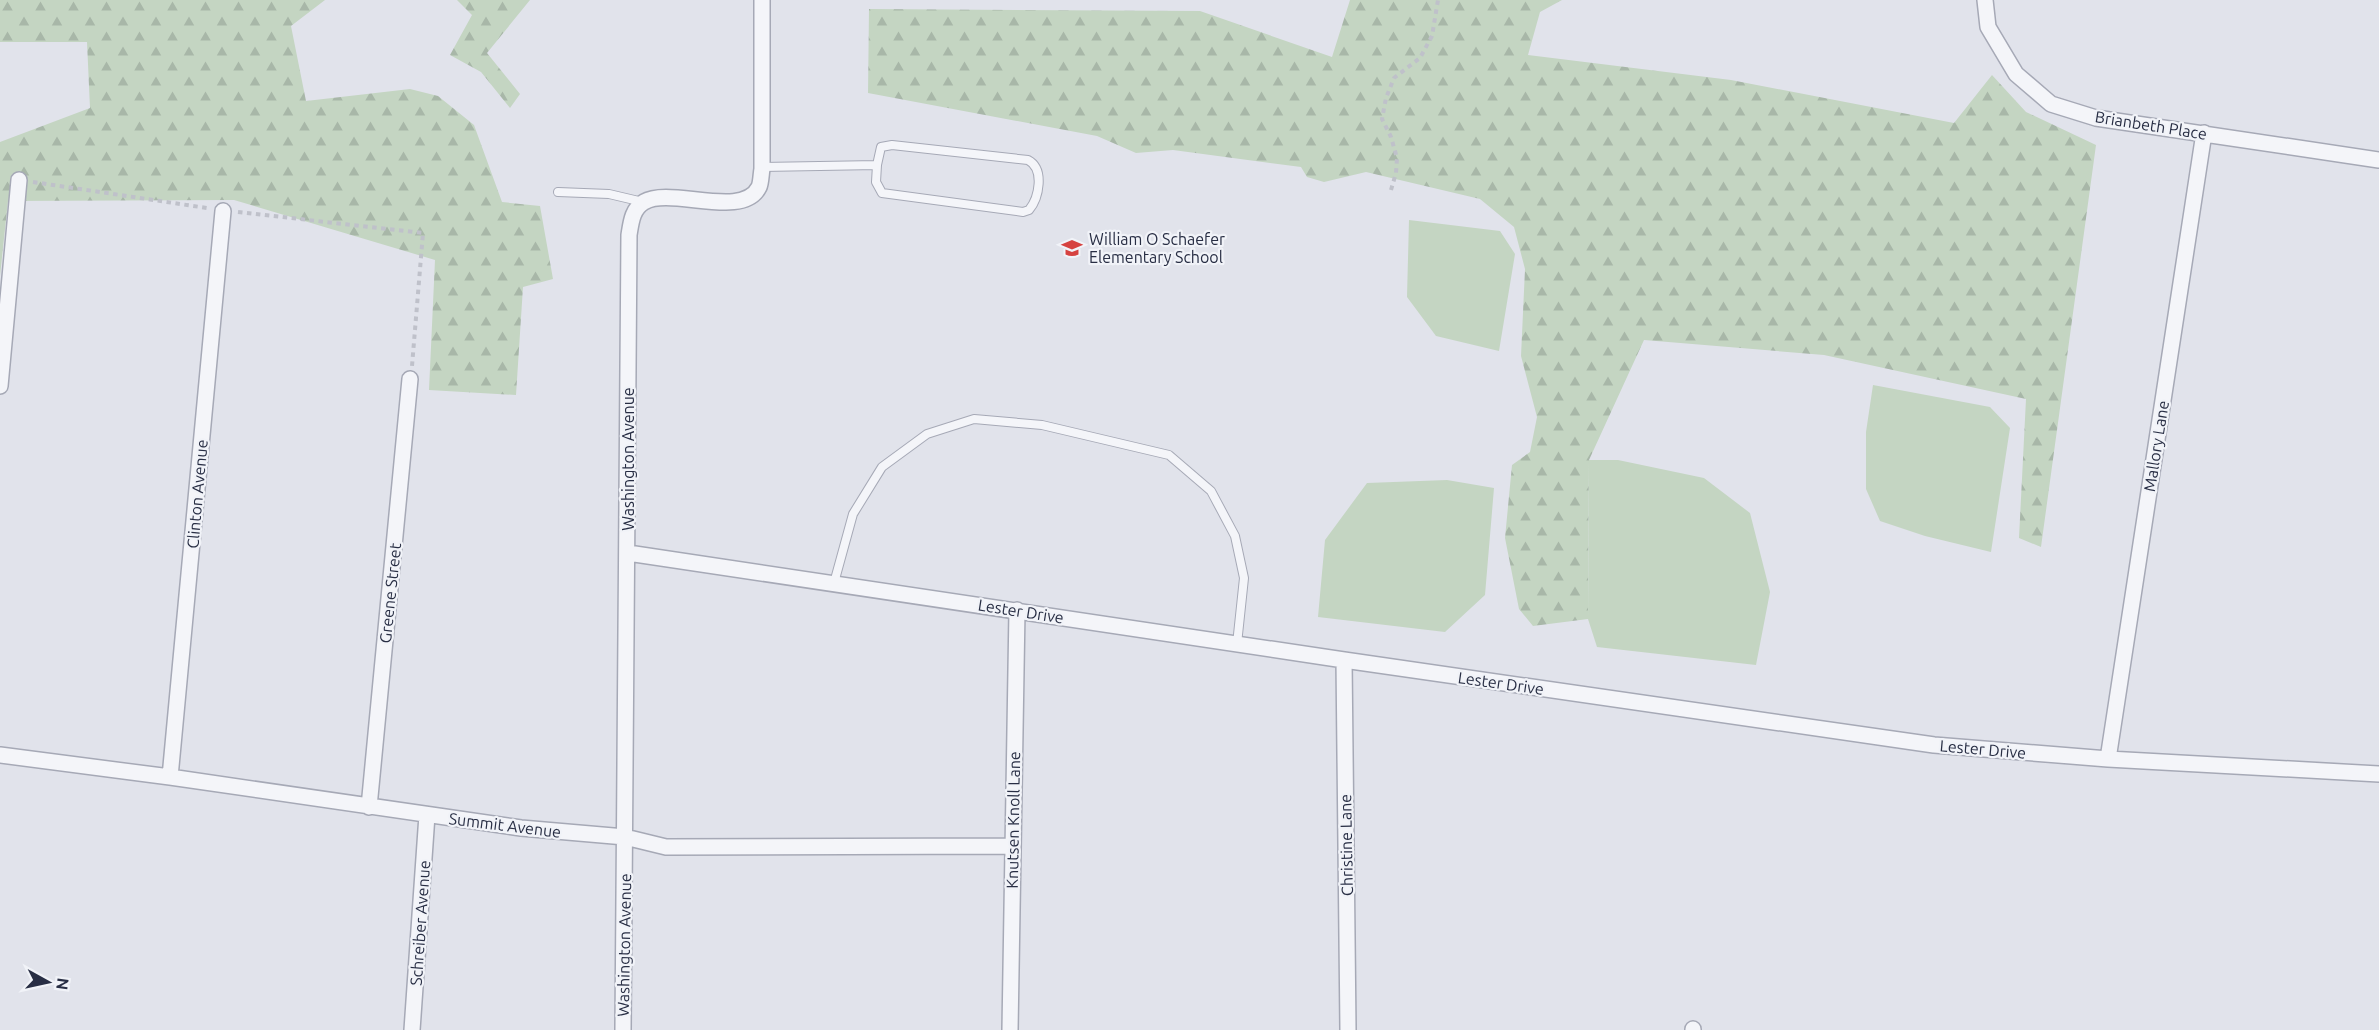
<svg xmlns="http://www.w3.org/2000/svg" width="2379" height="1030" viewBox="0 0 2379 1030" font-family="Ubuntu,sans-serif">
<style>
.forest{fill:url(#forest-firs)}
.park{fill:#c4d5c2}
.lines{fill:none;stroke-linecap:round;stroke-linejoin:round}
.lane-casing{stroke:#a6a9b6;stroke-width:10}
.street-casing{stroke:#a6a9b6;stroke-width:18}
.path{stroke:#bfc1ca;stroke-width:4;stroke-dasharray:4.5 4.5;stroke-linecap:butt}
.lane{stroke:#f4f5f9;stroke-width:8}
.street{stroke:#f4f5f9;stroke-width:15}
.labels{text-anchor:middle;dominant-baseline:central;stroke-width:4.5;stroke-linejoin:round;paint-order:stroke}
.street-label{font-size:16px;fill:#282e44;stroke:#f1f3f8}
.poi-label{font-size:16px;fill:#282e44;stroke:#f1f3f8;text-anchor:start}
</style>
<defs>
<pattern id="forest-firs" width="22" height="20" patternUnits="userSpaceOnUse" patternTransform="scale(1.5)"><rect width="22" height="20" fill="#c4d5c2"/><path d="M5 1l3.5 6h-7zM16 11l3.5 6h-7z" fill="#a8b7a8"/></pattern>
</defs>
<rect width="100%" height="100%" fill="#e1e3eb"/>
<!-- forest -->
<path class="forest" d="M 0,0 L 325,0 L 291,26 L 306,101 L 410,89 L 438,96 L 474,125 L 502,202 L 540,206 L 553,279 L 523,287 L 516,395 L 429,390 L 435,260 L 234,200 L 8,201 L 0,276 L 0,142 L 90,108 L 87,42 L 0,42 Z
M 457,0 L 530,0 L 487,53 L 520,94 L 510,108 L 481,72 L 450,55 L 472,15 Z
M 1350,0 L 1562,0 L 1540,12 L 1528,55 L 1731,80 L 1954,123 L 1992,75 L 2026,112 L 2096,145 L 2041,547 L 2019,538 L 2026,399 L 1824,355 L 1644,340 L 1589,460 L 1588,619 L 1533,626 L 1519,609 L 1505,538 L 1512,465 L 1530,452 L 1537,417 L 1521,356 L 1525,269 L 1514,227 L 1480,199 L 1366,172 L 1324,182 L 1307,177 L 1301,167 L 1173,150 L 1136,153 L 1097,136 L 868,93 L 869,9 L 1200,11 L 1332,57 Z"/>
<!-- park -->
<path class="park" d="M 1409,220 L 1500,231 L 1515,254 L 1499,351 L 1436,336 L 1407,297 Z
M 1873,385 L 1990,407 L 2010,428 L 1991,552 L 1925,536 L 1880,521 L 1866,489 L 1866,432 Z
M 1589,460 L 1618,460 L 1704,478 L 1750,513 L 1770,592 L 1756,665 L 1597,647 L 1588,619 Z
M 1447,480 L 1494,488 L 1485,595 L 1445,632 L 1318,617 L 1325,540 L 1367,483 Z"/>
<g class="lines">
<!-- lane casing -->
<g class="lane-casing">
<path id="lane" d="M 762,167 L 877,165 L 881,147 L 892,145 L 1028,160 C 1045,169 1039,198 1029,210 L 1023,212 L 882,193 L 876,182 L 877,165
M 558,192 L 609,194 L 643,202
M 834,583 L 853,514 L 882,467 L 927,434 L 974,419 L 1042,425 L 1169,455 L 1211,491 L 1235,536 L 1244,578 L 1237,644"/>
</g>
<!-- street casing -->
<g class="street-casing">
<path id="street" d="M 1985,0 L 1988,27 L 2016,74 L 2051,104 L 2096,118 L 2379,160
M 0,386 L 19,180
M 628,553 L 1344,660 L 1934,745 L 2108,759 L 2379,774
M 1344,660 L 1348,1030
M 0,755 L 170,777 L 521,828 L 625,837 L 666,847 L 1013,846
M 2108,759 L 2204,133
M 170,777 L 223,211
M 369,807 L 410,379
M 1693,1029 L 1693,1030
M 412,1030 L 427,815
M 623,1030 L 629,235 C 631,223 632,209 644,202 C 670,186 743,220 759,187 C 761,183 761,174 762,169 L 762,0
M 1010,1030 L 1017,610"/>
</g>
<!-- path -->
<path class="path" d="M 33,182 L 207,208
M 1391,190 L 1396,173 L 1397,158 L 1391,137 L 1382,119 L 1386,98 L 1394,78 L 1420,58 L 1432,36 L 1438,0
M 238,212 L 423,233 L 412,366"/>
<!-- lane -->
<use href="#lane" class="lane"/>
<!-- street -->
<use href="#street" class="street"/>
</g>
<!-- icons -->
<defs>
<g id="school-bare" transform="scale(1.62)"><path d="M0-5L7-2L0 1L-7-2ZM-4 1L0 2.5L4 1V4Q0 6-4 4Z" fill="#d64240" stroke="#f1f3f8" stroke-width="2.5" paint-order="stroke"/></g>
</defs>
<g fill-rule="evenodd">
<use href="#school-bare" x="1072" y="248"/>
</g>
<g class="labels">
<!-- street labels -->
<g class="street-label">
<text transform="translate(2151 125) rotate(9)">Brianbeth Place</text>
<text transform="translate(2156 446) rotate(-81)">Mallory Lane</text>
<text transform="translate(628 459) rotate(-90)">Washington Avenue</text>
<text transform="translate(197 494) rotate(-85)">Clinton Avenue</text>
<text transform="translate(390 593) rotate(-84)">Greene Street</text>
<text transform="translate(1021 611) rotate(9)">Lester Drive</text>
<text transform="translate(1501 683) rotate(8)">Lester Drive</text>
<text transform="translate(1983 749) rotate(5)">Lester Drive</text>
<text transform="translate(1013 820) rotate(-89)">Knutsen Knoll Lane</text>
<text transform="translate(505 825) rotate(7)">Summit Avenue</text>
<text transform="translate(1346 845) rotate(-91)">Christine Lane</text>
<text transform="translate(420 923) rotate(-86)">Schreiber Avenue</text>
<text transform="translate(624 945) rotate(-89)">Washington Avenue</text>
</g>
<!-- poi labels -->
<g class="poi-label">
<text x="1089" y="239">William O Schaefer<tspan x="1089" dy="18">Elementary School</tspan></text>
</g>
</g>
<!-- north arrow -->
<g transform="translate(48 982) rotate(98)" stroke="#f1f3f8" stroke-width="4.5" paint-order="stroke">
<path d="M0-4.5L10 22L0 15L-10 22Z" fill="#282e44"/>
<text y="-9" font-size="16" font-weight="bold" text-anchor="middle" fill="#282e44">N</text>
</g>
</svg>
